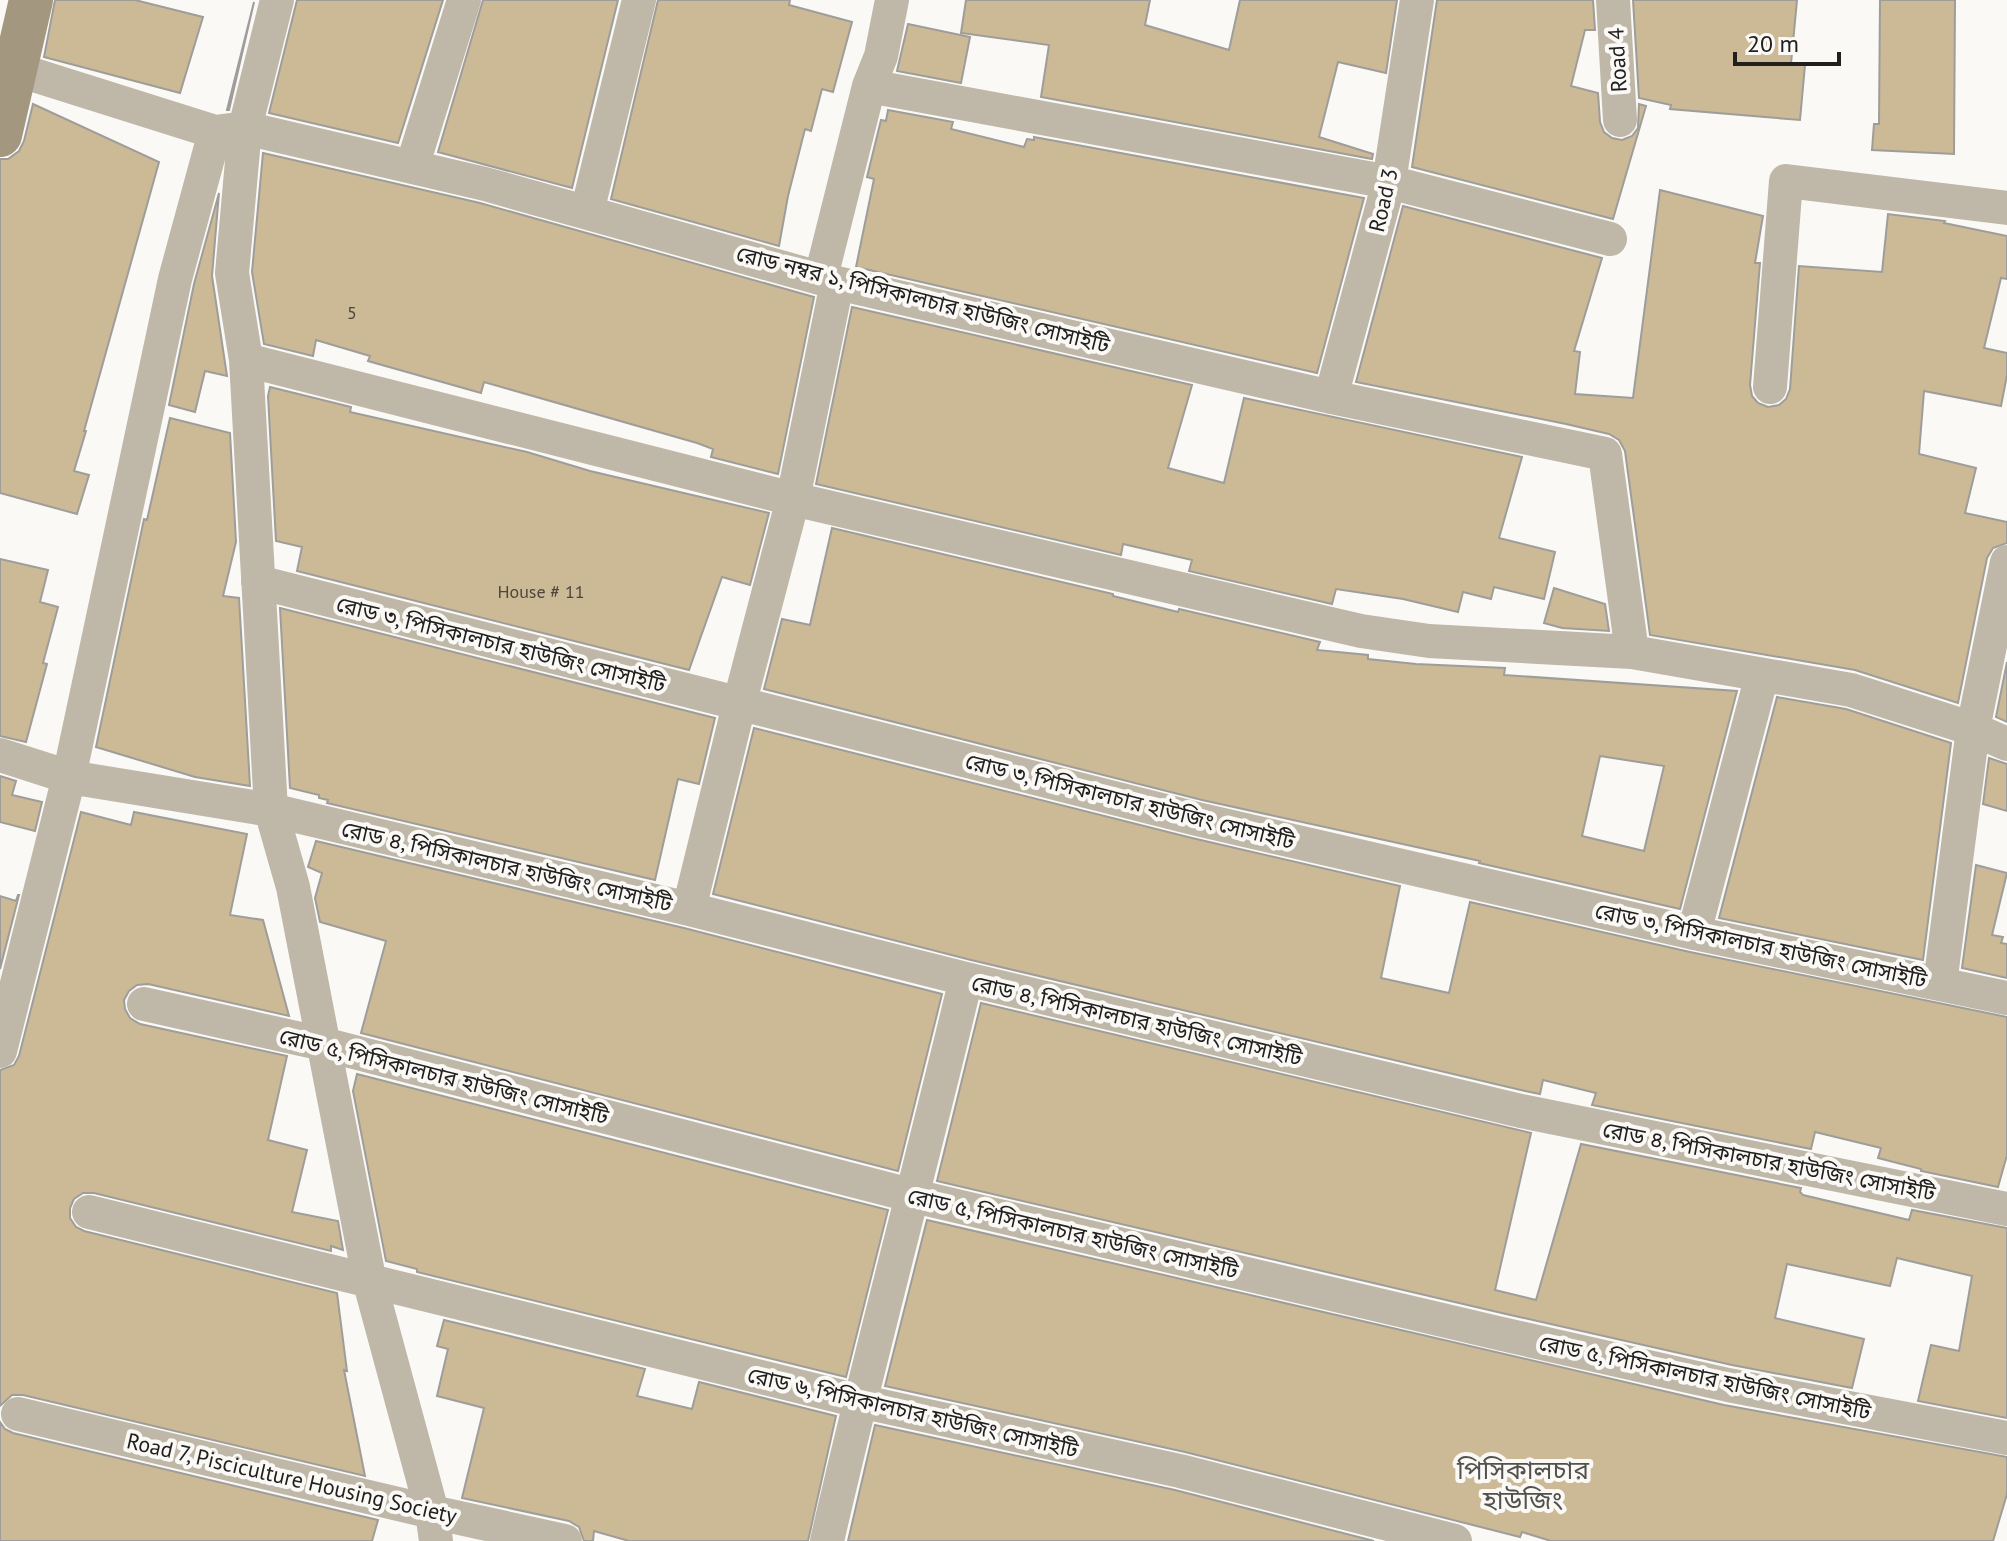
<svg xmlns="http://www.w3.org/2000/svg" width="2007" height="1541" viewBox="0 0 2007 1541" font-family="'PT Sans','Noto Sans Bengali',sans-serif">
<style>
.building{fill:#ccba97;stroke:#9e9d9a;stroke-width:2;fill-rule:evenodd}
.lines{fill:none;stroke-linecap:round;stroke-linejoin:round}
.minor{stroke:#bfb7a8;stroke-width:34}
.secondary{stroke:#a39780;stroke-width:44}
.labels{text-anchor:middle;dominant-baseline:central;stroke-width:8;stroke-linejoin:round;paint-order:stroke}
.number-label{font-size:18px;fill:#4c463d}
.street-label{font-size:22px;fill:#21201f;stroke:#fbf9f6}
.quarter-label{font-size:26px;fill:#52514e;stroke:#fbf9f6}
</style>
<rect width="100%" height="100%" fill="#fbf9f6"/>
<!-- building -->
<path class="building" d="M 55,0 L 135,0 L 203,17 L 180,93 L 44,57 Z
M 297,0 L 443,0 L 398,143 L 269,113 Z
M 483,0 L 618,0 L 572,188 L 438,152 Z
M 658,0 L 790,0 L 789,5 L 852,22 L 833,92 L 822,89 L 811,131 L 805,129 L 788,196 L 779,246 L 611,199 Z
M 966,0 L 1150,0 L 1145,25 L 1229,50 L 1240,0 L 1397,0 L 1386,73 L 1338,62 L 1319,137 L 1373,154 L 1372,159 L 1041,97 L 1049,45 L 961,33 Z
M 1437,0 L 1593,0 L 1595,30 L 1585,30 L 1571,86 L 1598,93 L 1600,122 L 1604,132 L 1612,138 L 1622,140 L 1632,136 L 1638,128 L 1639,104 L 1646,106 L 1613,219 L 1412,167 Z
M 1633,0 L 1797,0 L 1791,64 L 1805,65 L 1800,120 L 1670,109 L 1671,105 L 1639,98 Z
M 1880,0 L 1955,0 L 1954,154 L 1872,150 L 1874,124 L 1879,124 Z
M 254,2 L 229,110 L 227,110 Z
M 908,24 L 970,37 L 961,83 L 897,71 Z
M 33,104 L 159,162 L 84,431 L 86,431 L 74,471 L 89,475 L 77,514 L 0,493 L 0,159 L 8,159 L 19,151 L 24,141 Z
M 888,110 L 953,122 L 951,129 L 1024,147 L 1027,139 L 1034,140 L 1034,137 L 1364,198 L 1317,373 L 856,267 L 874,179 L 867,177 L 881,120 L 886,121 Z
M 263,153 L 480,203 L 814,297 L 778,474 L 711,457 L 713,449 L 697,443 L 484,382 L 481,393 L 368,361 L 370,356 L 316,340 L 313,356 L 264,344 L 252,272 Z
M 1660,190 L 1763,216 L 1755,263 L 1760,263 L 1750,385 L 1752,396 L 1758,403 L 1768,407 L 1779,405 L 1786,399 L 1790,389 L 1799,266 L 1882,272 L 1888,214 L 1945,221 L 1944,223 L 2007,236 L 2007,279 L 2001,278 L 1984,348 L 2007,353 L 2007,375 L 2001,406 L 1924,391 L 1919,454 L 1976,468 L 1965,513 L 2007,522 L 2007,543 L 1993,548 L 1987,558 L 1958,703 L 1855,670 L 1650,635 L 1625,451 L 1619,440 L 1609,434 L 1566,424 L 1356,382 L 1403,206 L 1602,258 L 1574,351 L 1580,352 L 1575,394 L 1633,398 Z
M 219,193 L 212,276 L 227,376 L 205,371 L 195,412 L 169,405 L 194,284 Z
M 852,307 L 1192,385 L 1168,468 L 1224,483 L 1244,398 L 1522,457 L 1499,538 L 1555,552 L 1544,599 L 1494,587 L 1491,599 L 1463,592 L 1458,612 L 1403,599 L 1336,589 L 1332,604 L 1189,571 L 1192,560 L 1123,544 L 1121,555 L 816,484 Z
M 270,387 L 351,407 L 350,412 L 527,452 L 590,471 L 769,513 L 750,585 L 722,577 L 689,670 L 297,571 L 302,547 L 276,541 L 268,396 Z
M 170,418 L 230,433 L 236,542 L 223,596 L 239,598 L 250,786 L 195,777 L 96,747 L 144,519 L 147,520 Z
M 832,528 L 1113,594 L 1113,596 L 1178,612 L 1179,609 L 1320,642 L 1317,650 L 1368,655 L 1368,659 L 1416,664 L 1505,668 L 1504,675 L 1737,691 L 1680,909 L 1479,863 L 1480,861 L 1202,800 L 764,689 L 782,619 L 810,625 ZM 1600,756 L 1664,766 L 1644,851 L 1582,836 Z
M 0,559 L 48,570 L 40,602 L 58,607 L 43,663 L 47,664 L 26,742 L 0,736 Z
M 1554,588 L 1605,604 L 1609,631 L 1562,628 L 1544,623 Z
M 280,608 L 715,718 L 699,784 L 678,779 L 655,880 L 327,803 L 328,800 L 319,798 L 319,795 L 290,788 Z
M 2007,662 L 2007,722 L 1996,717 Z
M 1777,697 L 1846,709 L 1951,743 L 1923,960 L 1719,918 Z
M 754,728 L 1192,838 L 1400,886 L 1381,978 L 1449,993 L 1470,902 L 1690,952 L 2007,1017 L 2007,1155 L 1998,1187 L 1921,1171 L 1921,1169 L 1878,1158 L 1881,1148 L 1815,1132 L 1811,1149 L 1592,1105 L 1596,1093 L 1543,1080 L 1540,1094 L 1525,1091 L 971,960 L 713,894 Z
M 1989,758 L 2007,764 L 2007,811 L 1983,804 Z
M 0,776 L 16,781 L 12,795 L 42,802 L 35,831 L 0,822 Z
M 81,812 L 131,825 L 134,812 L 247,834 L 230,915 L 263,920 L 289,1016 L 148,984 L 137,985 L 129,991 L 124,1000 L 125,1009 L 130,1018 L 140,1024 L 287,1056 L 268,1140 L 307,1150 L 292,1212 L 338,1221 L 343,1250 L 331,1246 L 331,1251 L 94,1193 L 83,1193 L 74,1199 L 70,1208 L 70,1218 L 76,1227 L 84,1231 L 337,1293 L 347,1371 L 344,1370 L 365,1476 L 23,1395 L 12,1395 L 0,1406 L 0,1070 L 14,1065 L 19,1056 Z
M 316,841 L 684,928 L 942,994 L 898,1171 L 361,1033 L 386,941 L 320,922 L 315,898 L 322,873 L 308,867 Z
M 1976,865 L 2007,873 L 1992,935 L 2003,937 L 2001,943 L 2007,944 L 2007,978 L 1962,968 Z
M 18,895 L 19,895 L 0,969 L 0,896 L 16,901 Z
M 981,1003 L 1531,1133 L 1495,1290 L 1536,1300 L 1581,1144 L 1801,1188 L 1800,1192 L 1803,1195 L 1909,1220 L 1912,1210 L 2007,1228 L 2007,1418 L 1918,1401 L 1931,1345 L 1959,1351 L 1972,1276 L 1897,1258 L 1890,1286 L 1787,1264 L 1775,1318 L 1864,1339 L 1852,1388 L 1732,1365 L 1506,1314 L 937,1181 Z
M 357,1074 L 888,1210 L 846,1377 L 417,1272 L 417,1269 L 386,1261 L 353,1091 Z
M 927,1220 L 1724,1405 L 2007,1457 L 2007,1494 L 1993,1541 L 1551,1541 L 1522,1532 L 1520,1537 L 1185,1452 L 885,1386 Z
M 444,1320 L 645,1369 L 637,1396 L 692,1409 L 699,1382 L 836,1416 L 808,1541 L 629,1541 L 594,1531 L 593,1541 L 584,1541 L 579,1527 L 569,1521 L 462,1498 L 484,1408 L 437,1396 L 448,1349 L 437,1346 Z
M 0,1422 L 5,1429 L 13,1433 L 378,1520 L 372,1541 L 0,1541 Z
M 875,1425 L 1175,1490 L 1374,1541 L 848,1541 Z"/>
<g class="lines">
<!-- minor -->
<path class="minor" d="M 277,0 L 245,128 L 485,184 L 837,283 L 1331,397 L 1605,454 L 1632,652
M 1613,0 L 1620,120
M 15,69 L 215,132 L 245,128 L 232,273 L 246,360 L 271,810 L 293,887 L 370,1283 L 432,1512 L 436,1541
M 869,86 L 1389,182 L 1610,239
M 412,167 L 464,0
M 587,212 L 639,0
M 821,277 L 869,86 L 881,56 L 892,0
M 246,360 L 793,499 L 1361,631 L 1429,641 L 1632,652 L 1851,690 L 1973,729 L 2007,562
M 1770,387 L 1786,181 L 2007,208
M 1331,397 L 1389,182 L 1417,0
M 258,582 L 1197,819 L 1694,933 L 2007,998
M 0,755 L 69,777 L 271,810 L 689,909 L 966,979 L 1521,1111 L 2007,1209
M 689,909 L 739,705 L 793,499 L 837,283
M 1694,933 L 1762,675
M 1940,984 L 1973,729 L 2007,744
M 144,1004 L 323,1044 L 914,1196 L 1502,1334 L 1728,1385 L 2007,1438
M 0,1051 L 69,777 L 175,279 L 215,132
M 89,1212 L 859,1401 L 1180,1471 L 1455,1541
M 18,1414 L 432,1512 L 565,1541
M 827,1541 C 870,1353 921,1167 966,979"/>
<!-- secondary -->
<path class="secondary" d="M 0,135 L 31,0"/>
</g>
<g class="labels">
<!-- number labels -->
<g class="number-label">
<text x="352" y="312">5</text>
<text x="541" y="591">House # 11</text>
</g>
<!-- street labels -->
<g class="street-label">
<text transform="translate(1617 60) rotate(-93)">Road 4</text>
<text transform="translate(1383 200) rotate(-77)">Road 3</text>
<text transform="translate(923 299) rotate(14)">রোড নম্বর ১, পিসিকালচার হাউজিং সোসাইটি</text>
<text transform="translate(501 644) rotate(14)">রোড ৩, পিসিকালচার হাউজিং সোসাইটি</text>
<text transform="translate(1130 801) rotate(14)">রোড ৩, পিসিকালচার হাউজিং সোসাইটি</text>
<text transform="translate(507 866) rotate(13)">রোড ৪, পিসিকালচার হাউজিং সোসাইটি</text>
<text transform="translate(1761 945) rotate(12)">রোড ৩, পিসিকালচার হাউজিং সোসাইটি</text>
<text transform="translate(1137 1020) rotate(13)">রোড ৪, পিসিকালচার হাউজিং সোসাইটি</text>
<text transform="translate(444 1076) rotate(14)">রোড ৫, পিসিকালচার হাউজিং সোসাইটি</text>
<text transform="translate(1769 1161) rotate(11)">রোড ৪, পিসিকালচার হাউজিং সোসাইটি</text>
<text transform="translate(1073 1233) rotate(13)">রোড ৫, পিসিকালচার হাউজিং সোসাইটি</text>
<text transform="translate(1705 1377) rotate(12)">রোড ৫, পিসিকালচার হাউজিং সোসাইটি</text>
<text transform="translate(913 1412) rotate(13)">রোড ৬, পিসিকালচার হাউজিং সোসাইটি</text>
<text transform="translate(292 1478) rotate(13)">Road 7, Pisciculture Housing Society</text>
</g>
<!-- quarter labels -->
<g class="quarter-label">
<text x="1523" y="1469">পিসিকালচার<tspan x="1523" dy="30">হাউজিং</tspan></text>
</g>
</g>
<!-- scale -->
<path d="M1735 52v12h104v-12" fill="none" stroke="#21201f" stroke-width="4"/>
<text x="1747" y="52" font-size="24" fill="#21201f" stroke="#fbf9f6" stroke-width="6" paint-order="stroke">20 m</text>
</svg>
